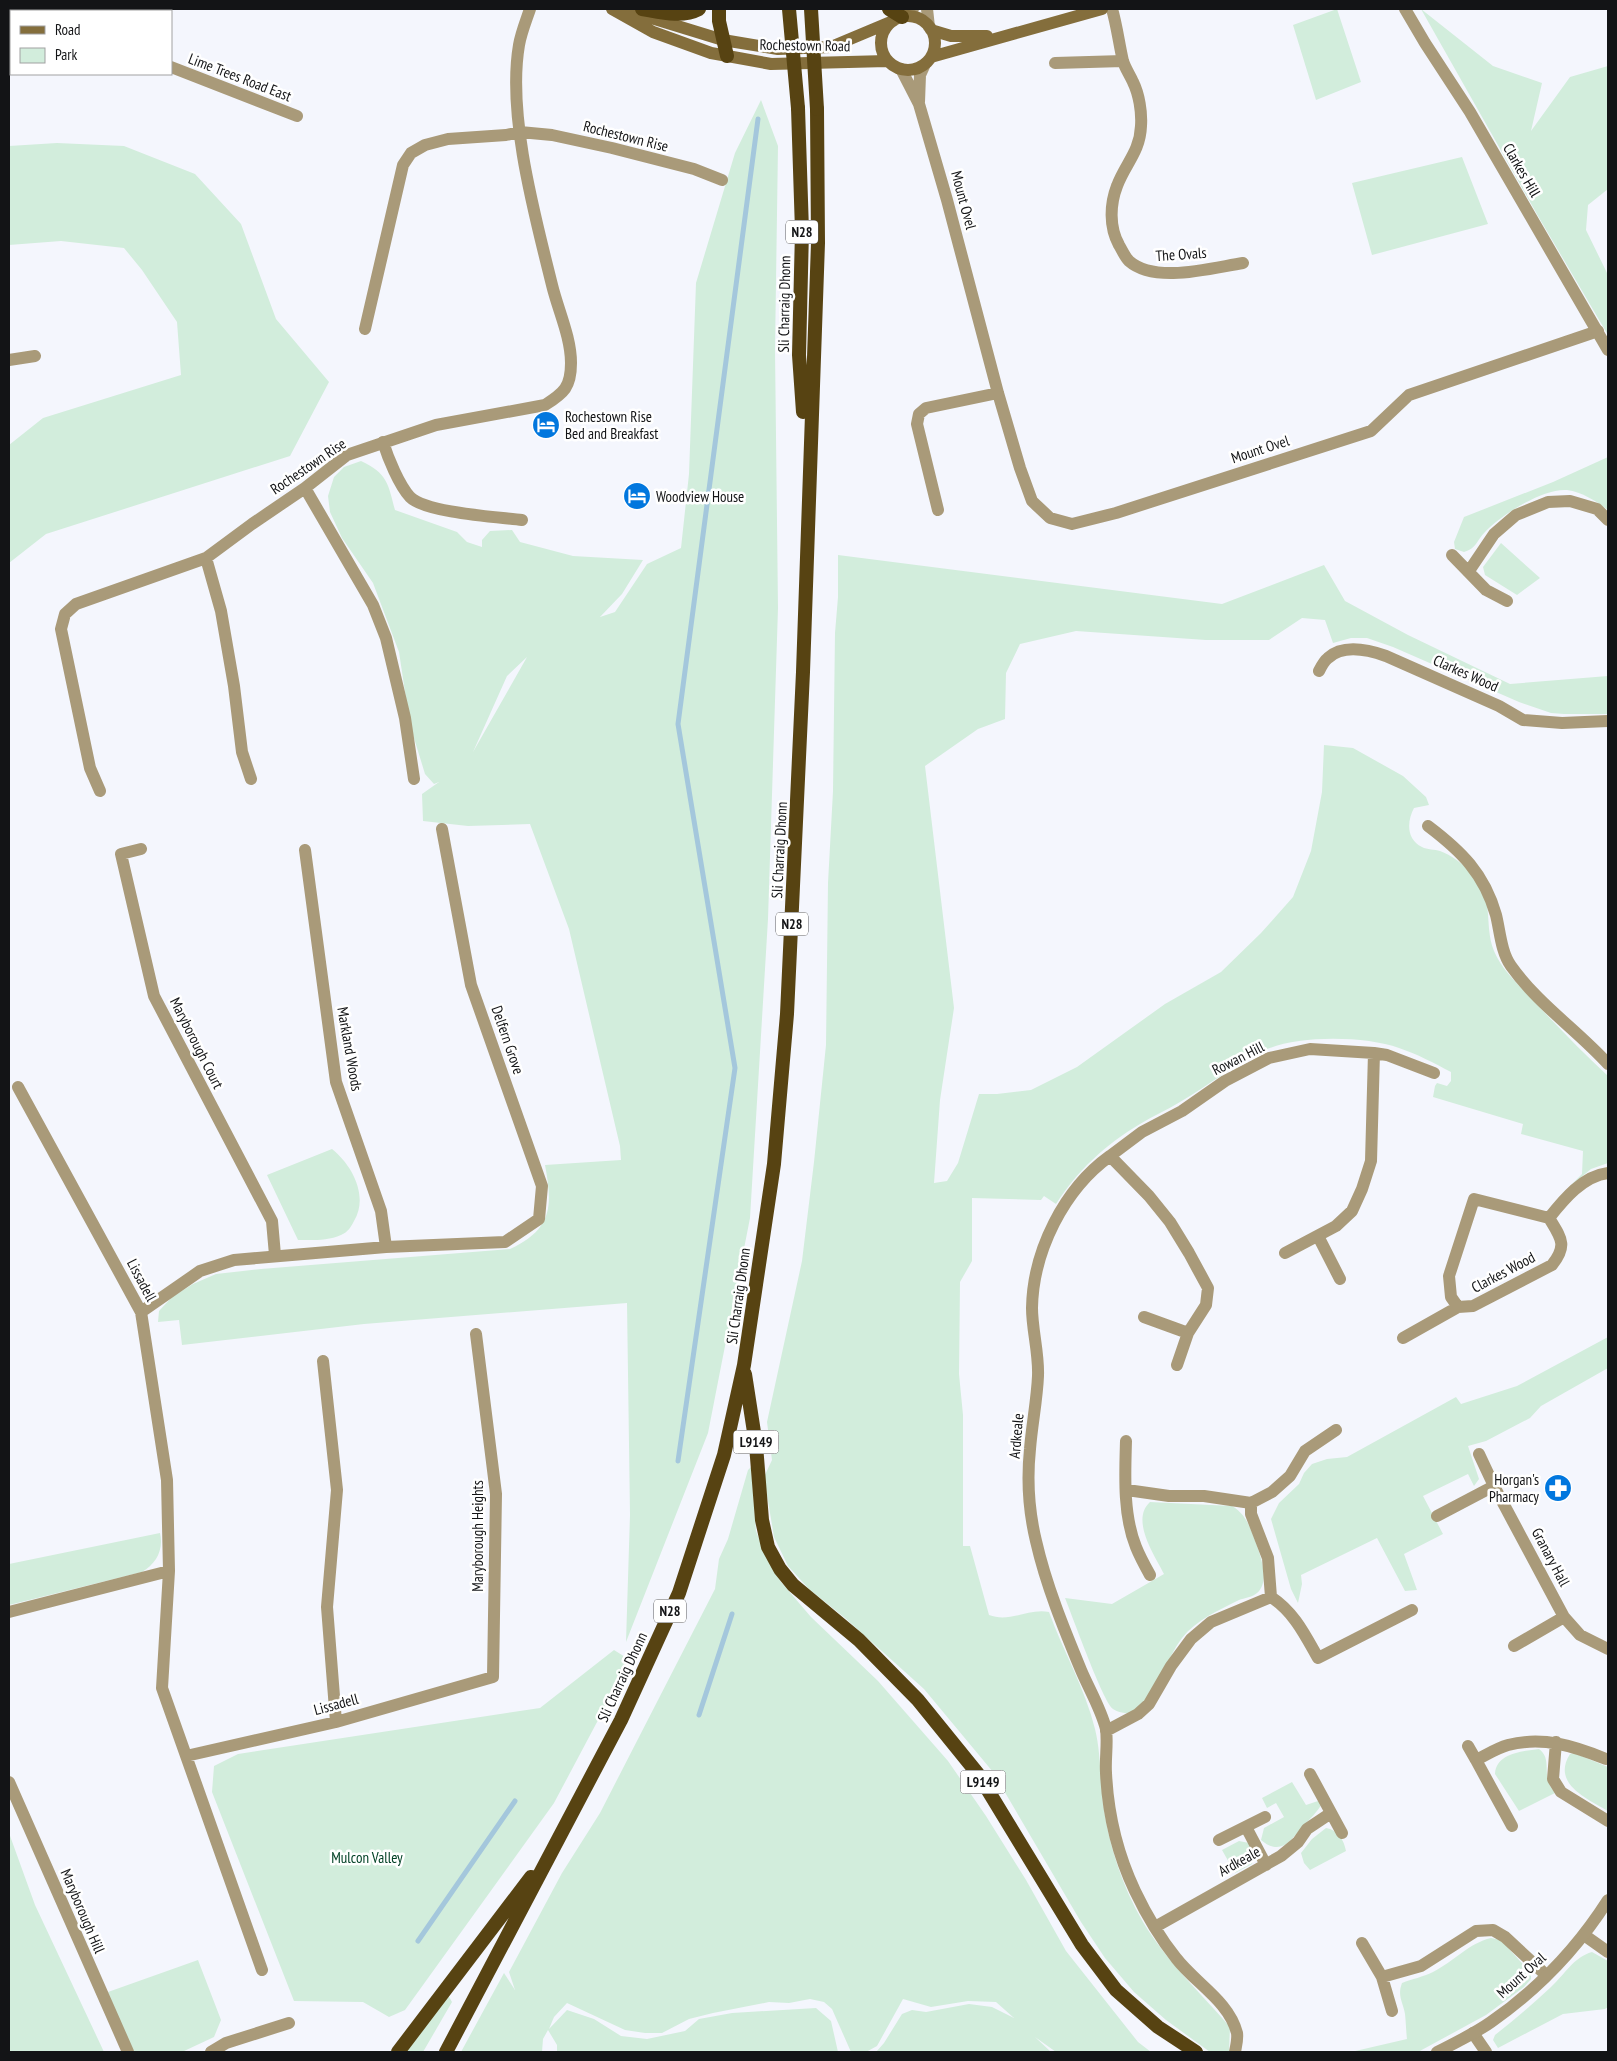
<svg xmlns="http://www.w3.org/2000/svg" width="1617" height="2061" viewBox="0 0 1617 2061" font-family="'PT Sans Narrow',sans-serif">
<style>
.green{fill:#d2eddc;fill-rule:evenodd}
.lines{fill:none;stroke-linecap:round;stroke-linejoin:round}
.stream{stroke:#a4c7dc;stroke-width:5}
.minor{stroke:#a99a79;stroke-width:12}
.tertiary{stroke:#a99a79;stroke-width:12}
.secondary{stroke:#846e3c;stroke-width:12}
.trunk{stroke:#574312;stroke-width:14}
.trunk-bridge{stroke:#574312;stroke-width:14}
.labels{text-anchor:middle;dominant-baseline:central;stroke-width:5;stroke-linejoin:round;paint-order:stroke}
.shield{fill:#fff;stroke:#5a5a5c;stroke-width:1}
.shield-label{font-size:14px;font-weight:bold;fill:#131416}
.street-label{font-size:15px;fill:#131416;stroke:#fff}
.poi-label{font-size:15px;fill:#131416;stroke:#fff;text-anchor:start}
.park-label{font-size:15px;fill:#004125;stroke:#fff}
</style>
<rect width="100%" height="100%" fill="#f4f6fd"/>
<!-- green -->
<path class="green" d="M 1337,9 L 1361,82 L 1316,100 L 1293,25 Z
M 1421,9 L 1493,66 L 1542,83 L 1531,131 L 1570,77 L 1608,66 L 1608,189 L 1588,205 L 1586,230 L 1608,275 L 1608,335 L 1538,216 Z
M 761,100 L 778,146 L 775,350 L 778,608 L 768,919 L 750,1218 L 708,1433 L 626,1642 L 630,1515 L 627,1303 L 364,1324 L 182,1345 L 179,1320 L 158,1322 L 159,1311 L 172,1297 L 193,1284 L 216,1274 L 261,1269 L 510,1249 C 552,1229 553,1207 545,1165 L 621,1160 L 620,1146 L 569,929 L 530,824 L 468,826 L 423,821 L 422,794 L 439,782 L 434,784 L 425,774 L 410,725 L 399,652 L 373,583 L 342,538 L 330,512 L 328,496 L 334,477 L 344,467 L 361,461 C 387,473 388,483 395,510 L 457,532 L 467,542 L 482,547 L 482,540 L 490,531 L 512,530 L 520,542 L 573,556 L 643,560 L 622,594 L 600,617 L 615,612 L 647,564 L 681,548 L 689,474 L 696,283 L 735,153 ZM 527,657 L 473,752 L 507,676 Z
M 57,143 L 124,146 L 195,174 L 241,224 L 276,319 L 329,382 L 290,456 L 46,534 L 9,563 L 9,445 L 43,418 L 181,375 L 177,322 L 142,270 L 124,248 L 61,241 L 9,245 L 9,146 Z
M 1462,157 L 1488,224 L 1372,255 L 1352,183 Z
M 1608,457 L 1608,510 C 1596,501 1582,492 1567,490 C 1543,488 1501,515 1485,532 C 1477,540 1476,549 1464,552 L 1455,549 L 1454,542 L 1464,517 L 1553,482 Z
M 1501,543 L 1540,578 L 1517,595 L 1485,575 L 1483,567 Z
M 838,555 L 1222,604 L 1324,565 L 1345,601 L 1408,635 L 1510,684 L 1608,676 L 1608,714 L 1564,714 L 1551,713 L 1519,702 L 1393,647 L 1367,638 L 1351,638 L 1333,643 L 1325,620 L 1302,618 L 1269,640 L 1206,640 L 1076,631 L 1020,644 L 1006,673 L 1005,719 L 978,729 L 925,766 L 954,1008 L 940,1100 L 934,1183 L 947,1181 L 958,1163 L 979,1094 L 997,1094 L 1031,1090 L 1077,1067 L 1165,1004 L 1221,972 L 1261,933 L 1293,897 L 1311,851 L 1322,792 L 1324,745 L 1353,748 L 1403,776 L 1426,797 L 1429,805 L 1414,808 C 1407,821 1406,839 1422,847 C 1427,850 1435,849 1440,851 C 1451,855 1463,864 1471,872 C 1496,898 1483,923 1494,951 C 1502,970 1517,983 1531,998 C 1556,1025 1581,1051 1608,1076 L 1608,1163 L 1591,1169 L 1568,1188 L 1582,1174 L 1583,1151 L 1521,1134 L 1523,1124 L 1433,1097 L 1435,1086 L 1437,1083 L 1447,1086 L 1451,1081 L 1451,1072 C 1434,1063 1417,1054 1399,1048 C 1365,1036 1298,1035 1265,1050 C 1235,1064 1209,1085 1180,1102 C 1167,1110 1153,1116 1140,1124 C 1105,1145 1078,1170 1056,1204 L 1044,1196 L 1041,1200 L 972,1198 L 972,1261 L 960,1282 L 959,1374 L 963,1415 L 963,1546 L 970,1546 L 989,1615 C 1010,1623 1028,1608 1049,1612 C 1063,1651 1085,1688 1095,1729 C 1101,1753 1100,1779 1103,1804 C 1109,1845 1122,1886 1143,1922 C 1167,1962 1200,1992 1230,2027 L 1229,2051 L 1210,2052 L 1166,2020 L 1134,1992 L 1105,1958 L 1081,1922 L 993,1772 L 924,1689 L 845,1618 L 809,1589 L 788,1566 L 774,1537 L 764,1477 L 772,1460 L 767,1422 L 802,1261 L 814,1162 L 826,1045 L 828,883 L 833,791 L 835,633 L 838,597 Z
M 332,1149 C 352,1165 369,1196 354,1221 C 351,1227 348,1232 341,1235 C 328,1241 312,1240 298,1240 L 267,1175 Z
M 1608,1337 L 1608,1368 L 1541,1406 L 1530,1418 L 1486,1441 L 1468,1446 L 1479,1479 L 1474,1486 L 1468,1474 L 1423,1496 L 1443,1534 L 1404,1554 L 1417,1590 L 1405,1591 L 1377,1538 L 1301,1575 L 1302,1584 L 1298,1603 L 1291,1589 L 1271,1519 L 1279,1503 L 1299,1484 L 1304,1473 L 1312,1464 L 1327,1459 L 1347,1457 L 1456,1397 L 1461,1404 L 1517,1386 Z
M 751,1467 L 756,1531 L 766,1557 L 781,1582 L 811,1617 L 878,1681 L 948,1761 L 986,1816 L 1026,1880 L 1066,1951 L 1138,2042 L 1151,2052 L 1056,2052 L 1035,2037 L 1051,2052 L 876,2052 L 884,2043 L 902,2014 L 912,2010 L 926,2012 L 969,2004 L 992,2007 L 1014,2018 L 996,2002 L 968,2001 L 931,2007 L 903,1999 L 877,2046 L 866,2052 L 851,2052 L 832,2009 L 824,2002 L 810,1999 L 789,2003 L 769,2002 L 713,2013 L 689,2019 L 662,2033 L 645,2033 L 625,2030 L 567,2003 L 554,2017 L 549,2029 L 567,2010 L 594,2019 L 621,2036 L 647,2039 L 685,2031 L 699,2019 L 732,2013 L 816,2008 L 831,2021 L 838,2052 L 557,2052 L 557,2045 L 548,2030 L 543,2039 L 542,2052 L 461,2052 L 504,1973 L 515,1990 L 509,1972 L 562,1873 L 600,1813 L 715,1589 L 719,1559 L 728,1539 L 748,1470 Z
M 1150,1502 L 1232,1506 C 1247,1515 1250,1528 1256,1543 C 1261,1557 1270,1582 1257,1593 C 1253,1597 1244,1598 1239,1600 C 1219,1610 1196,1620 1182,1638 C 1168,1656 1153,1700 1135,1711 C 1129,1715 1119,1713 1113,1709 C 1103,1702 1072,1615 1065,1598 L 1112,1604 L 1164,1574 C 1155,1556 1130,1520 1150,1502 Z
M 160,1533 C 164,1550 156,1564 142,1572 L 9,1605 L 9,1564 Z
M 614,1650 L 630,1660 L 554,1803 L 405,2010 L 389,2017 L 363,2002 L 294,2001 L 212,1792 L 214,1766 L 238,1754 L 540,1708 Z
M 1539,1749 C 1551,1758 1544,1771 1549,1783 C 1550,1787 1553,1790 1555,1793 L 1519,1811 L 1495,1774 C 1496,1753 1523,1751 1539,1749 Z
M 1574,1753 L 1608,1767 L 1608,1811 C 1588,1799 1551,1784 1570,1754 Z
M 1292,1782 L 1306,1805 L 1318,1801 L 1322,1804 C 1317,1812 1310,1819 1303,1826 C 1291,1840 1281,1857 1261,1840 L 1264,1828 L 1284,1817 L 1276,1803 L 1267,1808 L 1262,1798 Z
M 1326,1828 C 1338,1830 1344,1840 1346,1851 L 1310,1870 L 1304,1863 L 1301,1853 L 1312,1839 Z
M 9,1833 L 35,1905 L 104,2052 L 9,2052 Z
M 1239,1841 L 1249,1843 L 1254,1855 L 1252,1864 L 1235,1873 L 1222,1850 Z
M 1491,1938 L 1501,1940 L 1528,1970 L 1531,1975 L 1531,1979 L 1524,1987 L 1486,2015 L 1418,2052 L 1351,2052 L 1407,2039 C 1406,2031 1406,2023 1405,2014 C 1403,2002 1397,1996 1402,1983 C 1412,1979 1423,1977 1433,1972 C 1453,1962 1469,1943 1491,1938 Z
M 1592,1952 L 1608,1961 L 1608,2007 L 1605,2009 L 1563,2014 L 1498,2048 L 1493,2040 L 1495,2035 C 1514,2020 1533,2004 1551,1987 C 1565,1974 1574,1957 1592,1952 Z
M 198,1960 L 221,2020 L 214,2037 L 182,2052 L 132,2052 L 108,1992 Z
M 448,1995 L 452,2002 L 423,2052 L 404,2052 Z"/>
<g class="lines">
<!-- stream -->
<path class="stream" d="M 678,1461 L 735,1068 L 678,724 L 758,119
M 699,1715 L 732,1614
M 418,1941 L 515,1801"/>
<!-- minor -->
<path class="minor" d="M 30,9 L 36,11
M 927,9 L 929,27
M 1112,9 C 1117,26 1119,44 1123,61 C 1125,68 1130,75 1133,82 C 1139,94 1142,112 1141,126 C 1140,152 1125,164 1117,186 C 1110,204 1109,227 1119,245 C 1122,250 1125,257 1129,261 C 1155,284 1211,268 1243,263
M 908,16 L 913,9
M 9,38 L 11,38
M 1055,63 L 1123,61
M 171,67 L 297,116
M 901,69 L 919,104 L 947,200 L 998,393 L 1020,468 L 1032,501 L 1050,518 L 1072,524 L 1116,513 L 1371,431 L 1409,395 L 1598,331
M 919,102 L 920,75 L 925,64
M 365,329 L 403,165 L 411,153 L 425,145 L 448,139 L 506,135 L 520,132 L 552,135 L 612,148 L 694,169 L 722,180
M 9,360 L 35,356
M 383,442 C 388,458 399,485 410,497 C 426,513 498,517 522,520
M 305,488 L 373,605 L 386,638 L 405,718 L 414,779
M 938,510 L 917,424 L 919,414 L 926,408 L 998,393
M 1452,555 L 1486,590 L 1507,601
M 206,558 L 221,611 L 234,686 L 242,752 L 251,779
M 1469,571 L 1494,534 L 1516,515 L 1548,502 L 1570,501 L 1597,509 L 1608,520
M 1319,671 C 1321,667 1324,661 1328,658 C 1343,644 1369,650 1386,656 L 1499,706 L 1523,720 L 1562,723 L 1608,721
M 100,791 L 90,768 L 61,629 L 65,614 L 76,604 L 206,558 L 252,524 L 305,488 L 347,455 L 436,425 L 545,405 C 564,393 571,387 571,363 C 571,337 558,310 552,285 C 535,216 507,115 519,45 C 521,33 526,21 530,9
M 1428,826 C 1461,851 1484,873 1496,915 C 1500,931 1501,952 1511,966 C 1538,1004 1577,1030 1608,1064
M 141,849 L 121,854 L 154,996 L 272,1221 L 275,1255
M 305,850 L 336,1082 L 381,1211 L 386,1247
M 1374,1053 L 1387,1055 L 1434,1073
M 18,1087 L 141,1312 L 167,1480 L 169,1571
M 1110,1156 C 1064,1189 1033,1251 1032,1308 C 1032,1330 1039,1353 1038,1376 C 1037,1400 1032,1424 1030,1449 C 1027,1478 1029,1512 1036,1541 C 1046,1585 1064,1629 1081,1670 C 1089,1689 1101,1709 1106,1729 C 1108,1743 1105,1759 1106,1773 C 1108,1815 1117,1853 1135,1891 C 1146,1914 1160,1938 1176,1958 C 1195,1983 1229,2001 1237,2033 C 1238,2039 1236,2046 1235,2052
M 1474,1199 L 1549,1218 C 1561,1238 1568,1245 1552,1265 L 1473,1306 L 1458,1307 L 1451,1297 L 1449,1276 Z
M 1549,1218 C 1564,1199 1583,1176 1608,1173
M 1318,1236 L 1340,1279
M 141,1312 L 200,1271 L 234,1260 L 386,1247 L 505,1242 L 539,1219 L 542,1186 L 471,985 L 442,829
M 1144,1317 L 1188,1333 L 1177,1365
M 1188,1333 L 1206,1305 L 1208,1288 L 1189,1253 L 1170,1222 L 1149,1196 L 1110,1156 L 1142,1132 L 1182,1111 L 1225,1081 L 1269,1058 L 1310,1049 L 1374,1053 L 1371,1161 L 1362,1189 L 1352,1211 L 1336,1226 L 1285,1253
M 1403,1338 L 1458,1307
M 323,1361 L 337,1490 L 327,1607 L 336,1722
M 1126,1441 C 1125,1475 1123,1515 1136,1547 C 1140,1557 1145,1566 1150,1575
M 1479,1454 L 1494,1486 L 1564,1617 L 1580,1635 L 1608,1649
M 1127,1490 L 1169,1496 L 1204,1496 L 1251,1503 L 1272,1492 L 1290,1476 L 1305,1451 L 1336,1430
M 1251,1503 L 1251,1514 L 1268,1558 L 1271,1597 C 1294,1612 1305,1635 1318,1658 L 1412,1610
M 1437,1516 L 1494,1486
M 9,1612 L 169,1571 L 162,1688 L 262,1970
M 1514,1646 L 1564,1617
M 1106,1731 L 1138,1714 L 1149,1704 L 1171,1666 L 1191,1639 L 1211,1622 L 1271,1597
M 1556,1742 L 1553,1779 L 1561,1792 L 1608,1821
M 1468,1746 L 1476,1760
M 186,1756 L 336,1722 L 493,1677 L 496,1494 L 476,1334
M 1310,1774 L 1342,1833
M 1512,1826 L 1476,1760 C 1486,1755 1497,1748 1508,1745 C 1543,1736 1574,1746 1606,1759
M 1246,1827 L 1266,1865
M 1219,1840 L 1265,1817
M 1155,1927 L 1281,1856 L 1298,1842 L 1307,1829 L 1331,1813
M 1584,1935 L 1608,1952
M 1362,1943 L 1382,1977 L 1392,2011
M 1382,1977 L 1421,1966 L 1476,1931 L 1493,1930 L 1505,1937 L 1546,1975
M 1473,2033 L 1486,2052
M 211,2052 L 226,2043 L 289,2023"/>
<!-- tertiary -->
<path class="tertiary" d="M 1405,9 L 1425,43 L 1470,112 L 1608,350
M 9,1782 L 128,2052
M 1437,2052 C 1455,2043 1474,2034 1491,2022 C 1537,1990 1578,1947 1608,1900"/>
<!-- secondary -->
<path class="secondary" d="M 612,9 L 653,32 L 711,53 L 771,64 L 887,61
M 622,9 L 723,40 L 778,49 L 831,47 L 893,21
M881 43a27 27 0 1 1 54 0a27 27 0 1 1-54 0Z
M 931,30 L 951,36 L 987,36
M 931,57 L 1102,9"/>
<!-- trunk -->
<path class="trunk" d="M 642,9 C 660,12 682,18 699,9
M 719,9 L 719,21 L 727,56
M 889,9 L 902,17
M 798,108 L 802,231 L 799,355 L 803,412
M 745,1374 L 756,1445 L 762,1520 L 768,1547 L 780,1569 L 793,1585 L 859,1640 L 918,1700 L 978,1774 L 1082,1945 L 1116,1990 L 1158,2027 L 1196,2052
M 398,2052 L 531,1877
M 446,2052 L 621,1720 L 679,1593 L 724,1455 L 744,1365 L 774,1164 L 787,1014 L 803,672 L 818,243 L 817,109"/>
<!-- trunk-bridge -->
<path class="trunk-bridge" d="M 789,9 L 798,108
M 811,9 L 817,109"/>
</g>
<!-- icons -->
<defs>
<g id="hotel-disc" transform="scale(1.4375)"><circle r="9.5" fill="#0177de" stroke="#fff"/><path d="M-6-4.5h1.5V1H6V5H4.5V3h-9V5H-6ZM-4 0a1.8 1.8 0 1 1 3.6 0ZM.5 0V-2.5h3Q6-2.5 6 0Z" fill="#fff"/></g>
<g id="pharmacy-disc" transform="scale(1.4375)"><circle r="9.5" fill="#0177de" stroke="#fff"/><path d="M-2-6h4v4h4v4h-4v4h-4v-4h-4v-4h4Z" fill="#fff"/></g>
</defs>
<g fill-rule="evenodd">
<use href="#hotel-disc" x="546" y="425"/>
<use href="#hotel-disc" x="637" y="496"/>
<use href="#pharmacy-disc" x="1558" y="1488"/>
</g>
<g class="labels">
<!-- shield labels -->
<g class="shield">
<rect x="786" y="220.5" width="32" height="23" rx="4"/>
<rect x="776" y="912.5" width="32" height="23" rx="4"/>
<rect x="733.5" y="1430.5" width="45" height="23" rx="4"/>
<rect x="654" y="1599.5" width="32" height="23" rx="4"/>
<rect x="960.5" y="1770.5" width="45" height="23" rx="4"/>
</g>
<g class="shield-label">
<text x="802" y="232">N28</text>
<text x="792" y="924">N28</text>
<text x="756" y="1442">L9149</text>
<text x="670" y="1611">N28</text>
<text x="983" y="1782">L9149</text>
</g>
<!-- street labels -->
<g class="street-label">
<text transform="translate(805 45) rotate(1)">Rochestown Road</text>
<text transform="translate(240 77) rotate(21)">Lime Trees Road East</text>
<text transform="translate(626 136) rotate(14)">Rochestown Rise</text>
<text transform="translate(1522 170) rotate(60)">Clarkes Hill</text>
<text transform="translate(964 200) rotate(75)">Mount Ovel</text>
<text transform="translate(1181 254) rotate(-4)">The Ovals</text>
<text transform="translate(784 304) rotate(-89)">Sli Charraig Dhonn</text>
<text transform="translate(1260 449) rotate(-18)">Mount Ovel</text>
<text transform="translate(308 466) rotate(-34)">Rochestown Rise</text>
<text transform="translate(1466 673) rotate(24)">Clarkes Wood</text>
<text transform="translate(779 850) rotate(-87)">Sli Charraig Dhonn</text>
<text transform="translate(508 1040) rotate(71)">Delfern Grove</text>
<text transform="translate(197 1043) rotate(63)">Maryborough Court</text>
<text transform="translate(350 1049) rotate(80)">Markland Woods</text>
<text transform="translate(1238 1058) rotate(-27)">Rowan Hill</text>
<text transform="translate(1503 1272) rotate(-28)">Clarkes Wood</text>
<text transform="translate(142 1280) rotate(62)">Lissadell</text>
<text transform="translate(738 1296) rotate(-82)">Sli Charraig Dhonn</text>
<text transform="translate(1016 1436) rotate(-85)">Ardkeale</text>
<text transform="translate(477 1536) rotate(-90)">Maryborough Heights</text>
<text transform="translate(1551 1557) rotate(62)">Granary Hall</text>
<text transform="translate(622 1677) rotate(-65)">Sli Charraig Dhonn</text>
<text transform="translate(336 1704) rotate(-15)">Lissadell</text>
<text transform="translate(1239 1861) rotate(-29)">Ardkeale</text>
<text transform="translate(83 1911) rotate(67)">Maryborough Hill</text>
<text transform="translate(1521 1975) rotate(-42)">Mount Oval</text>
</g>
<!-- poi labels -->
<g class="poi-label">
<text x="565" y="416">Rochestown Rise<tspan x="565" dy="17">Bed and Breakfast</tspan></text>
<text x="656" y="496">Woodview House</text>
<text x="1539" y="1479" text-anchor="end">Horgan's<tspan x="1539" dy="17">Pharmacy</tspan></text>
</g>
<!-- park labels -->
<g class="park-label">
<text x="367" y="1857">Mulcon Valley</text>
</g>
</g>
<!-- border -->
<rect width="1617" height="2061" fill="none" stroke="#131416" stroke-width="20"/>
<!-- legend -->
<rect x="10" y="10" width="162" height="65" fill="#ffffff" stroke="#a1a1a2"/>
<rect x="20" y="26" width="25" height="8" fill="#846e3c" stroke="#a1a1a2"/>
<text x="55" y="35" font-size="15" fill="#131416">Road</text>
<rect x="20" y="48" width="25" height="15" fill="#d2eddc" stroke="#a1a1a2"/>
<text x="55" y="60" font-size="15" fill="#131416">Park</text>
</svg>
